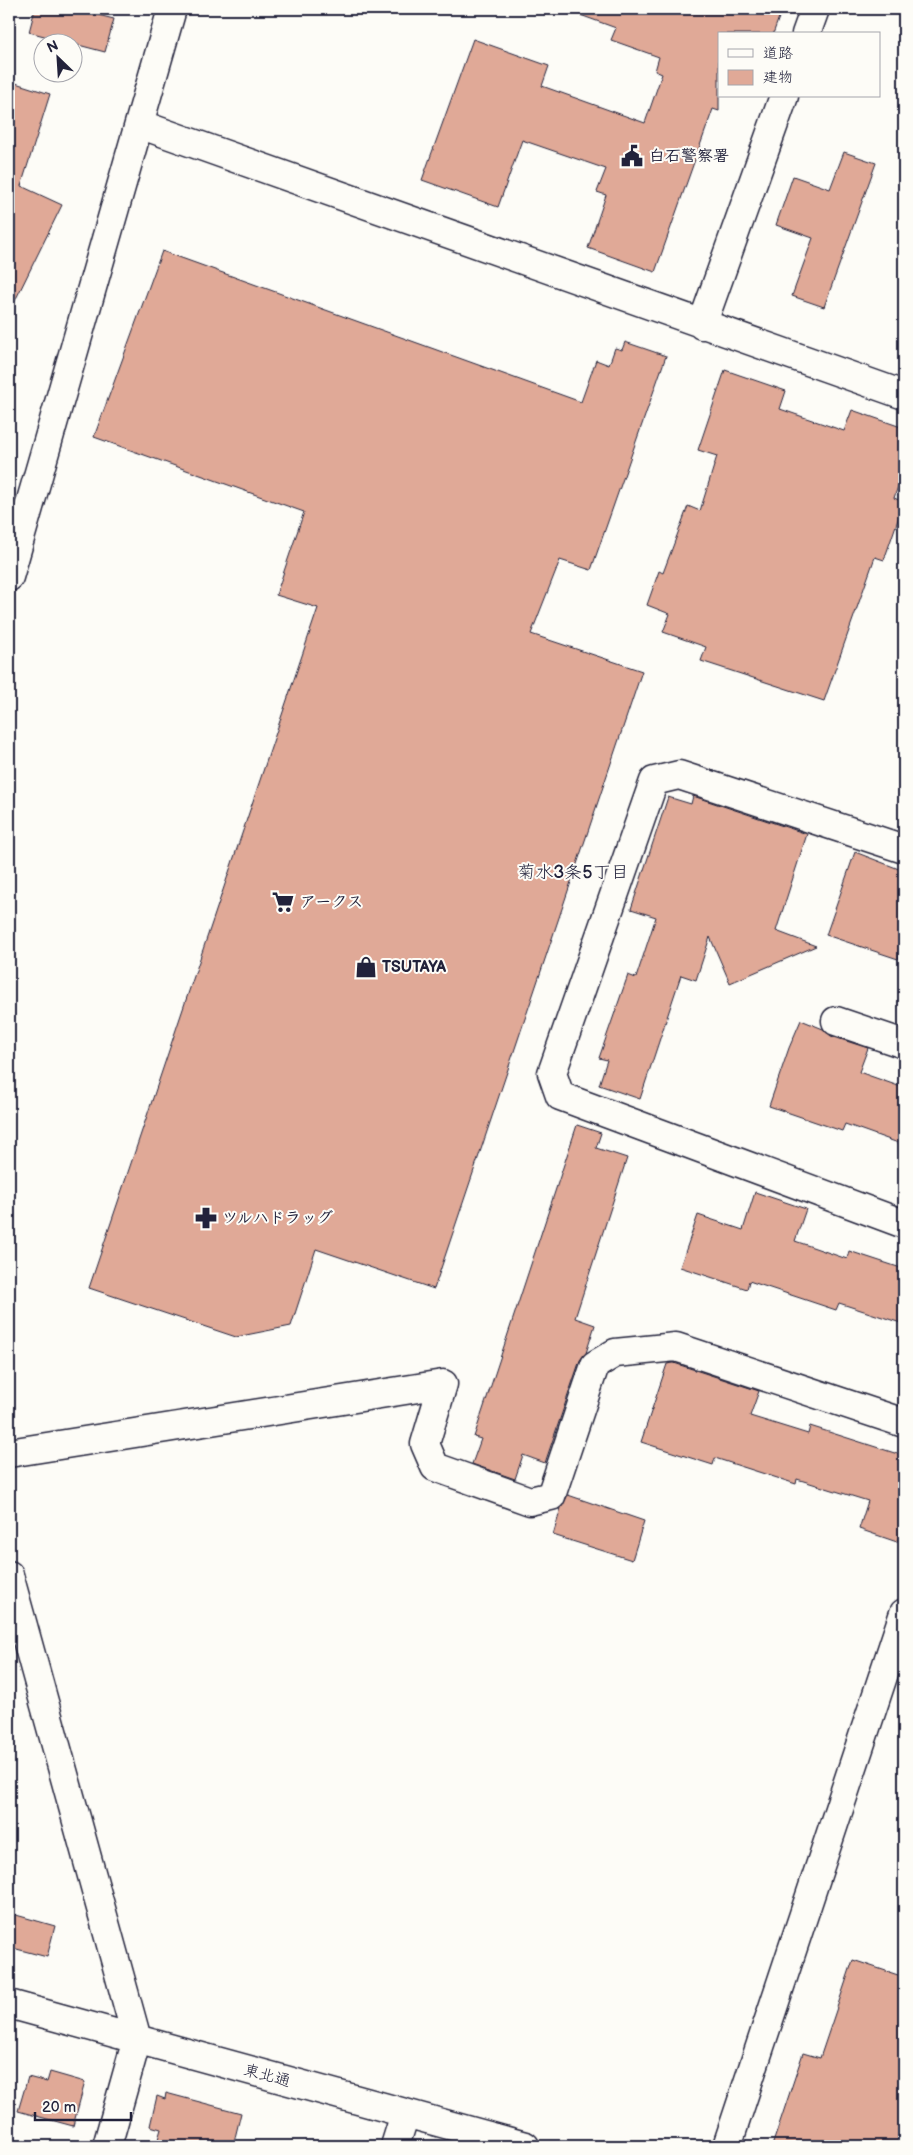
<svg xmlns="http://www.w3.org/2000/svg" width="913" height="2155" viewBox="0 0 913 2155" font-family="'Balsamiq Sans','Klee One',sans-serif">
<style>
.building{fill:#e0a997;stroke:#22223b}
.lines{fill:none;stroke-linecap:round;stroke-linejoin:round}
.minor-casing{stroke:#22223b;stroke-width:31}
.minor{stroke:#fdfcf7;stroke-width:28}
.labels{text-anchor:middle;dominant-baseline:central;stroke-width:4;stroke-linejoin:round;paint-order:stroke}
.poi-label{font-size:16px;font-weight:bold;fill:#22223b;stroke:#fdfcf7;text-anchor:start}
.street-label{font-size:16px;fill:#22223b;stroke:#fdfcf7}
.neighbourhood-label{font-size:18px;fill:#22223b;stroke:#fdfcf7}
</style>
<rect width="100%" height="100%" fill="#fdfcf7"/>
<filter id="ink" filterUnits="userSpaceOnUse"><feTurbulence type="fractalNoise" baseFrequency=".02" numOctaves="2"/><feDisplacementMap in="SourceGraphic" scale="10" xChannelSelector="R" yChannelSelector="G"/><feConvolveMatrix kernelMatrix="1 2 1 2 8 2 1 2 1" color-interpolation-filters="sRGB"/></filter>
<g filter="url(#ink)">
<!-- building -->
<path class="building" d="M 35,9 L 74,9 L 114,19 L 105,52 L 29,32 Z
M 572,9 L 782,9 L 773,34 L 719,34 L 719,111 L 713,109 L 655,272 L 588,248 L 606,195 L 597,192 L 606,169 L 522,140 L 498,207 L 422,180 L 473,39 L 549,66 L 542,86 L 645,123 L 662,74 L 655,71 L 659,57 L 611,40 L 616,28 L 572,12 Z
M 9,81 L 50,94 L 21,186 L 62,205 L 9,313 Z
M 844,152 L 876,163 L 824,307 L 792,296 L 813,238 L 776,225 L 793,176 L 830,189 Z
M 162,251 L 581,402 L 596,360 L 609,365 L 615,348 L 622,350 L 625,342 L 666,356 L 591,570 L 560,560 L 531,634 L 642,671 L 434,1289 L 316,1249 L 291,1326 L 236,1337 L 89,1288 L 318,608 L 276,595 L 304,512 L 94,437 Z
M 725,370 L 786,391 L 780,409 L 844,431 L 852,410 L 904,428 L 904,469 L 894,498 L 904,502 L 884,560 L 875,557 L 824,701 L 701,661 L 706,647 L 663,632 L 670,614 L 647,605 L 659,571 L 663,573 L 688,506 L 700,511 L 717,456 L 698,450 Z
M 693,796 L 807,834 L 776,931 L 816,946 L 730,983 L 710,937 L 696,980 L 681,975 L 640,1099 L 599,1085 L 607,1060 L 599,1058 L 628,975 L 636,978 L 656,917 L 631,909 L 668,797 L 691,804 Z
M 855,852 L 904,871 L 904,940 L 898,959 L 826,935 Z
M 801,1020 L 823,1029 L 831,1036 L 868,1048 L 859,1072 L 904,1088 L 904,1145 L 845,1124 L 842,1131 L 769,1106 L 789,1048 Z
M 577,1125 L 601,1133 L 596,1148 L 627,1158 L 575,1318 L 595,1325 L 586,1353 L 580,1360 L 545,1463 L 523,1455 L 515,1479 L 472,1464 L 481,1439 L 474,1437 Z
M 755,1192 L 806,1209 L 795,1241 L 847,1259 L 849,1251 L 904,1269 L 904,1324 L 839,1303 L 836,1310 L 749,1281 L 747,1289 L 680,1267 L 698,1215 L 743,1230 Z
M 674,1363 L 759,1391 L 750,1416 L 808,1434 L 810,1426 L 904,1456 L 904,1521 L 897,1542 L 859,1529 L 868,1501 L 797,1479 L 796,1484 L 715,1458 L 713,1465 L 641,1442 L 667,1364 Z
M 568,1495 L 644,1521 L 632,1560 L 553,1535 L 561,1508 Z
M 9,1913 L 55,1926 L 47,1957 L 9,1947 Z
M 853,1960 L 904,1977 L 904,2146 L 772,2146 L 803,2053 L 820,2058 Z
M 50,2072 L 85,2082 L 73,2126 L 18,2111 L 28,2077 L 47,2082 Z
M 166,2093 L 241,2113 L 233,2146 L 156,2146 L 161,2129 L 150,2126 L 157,2096 L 165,2099 Z"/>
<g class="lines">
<!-- minor casing -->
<g class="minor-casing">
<path id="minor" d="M 806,34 L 815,9
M 139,124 L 904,395
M 702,325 L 784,96
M 9,577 L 172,9
M 904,849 L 679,775 L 654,781 L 552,1073 L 560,1096 L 904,1224
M 836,1021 L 904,1044
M 9,1453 L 443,1384 L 425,1444 L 435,1467 L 530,1501 L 551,1496 L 595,1365 L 615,1353 L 676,1347 L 904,1423
M 9,1575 L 137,2039 L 107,2146
M 9,2004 L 525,2146
M 395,2146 L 405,2114
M 727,2146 L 904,1613"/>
</g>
<!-- minor -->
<use href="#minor" class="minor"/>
</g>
</g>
<!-- icons -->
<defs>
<g id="civic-bare" transform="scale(1.725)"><path d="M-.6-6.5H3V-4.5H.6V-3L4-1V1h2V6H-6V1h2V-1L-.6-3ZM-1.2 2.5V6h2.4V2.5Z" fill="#22223b" stroke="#fdfcf7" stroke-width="2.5" paint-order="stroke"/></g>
<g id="supermarket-bare" transform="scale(1.725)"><path d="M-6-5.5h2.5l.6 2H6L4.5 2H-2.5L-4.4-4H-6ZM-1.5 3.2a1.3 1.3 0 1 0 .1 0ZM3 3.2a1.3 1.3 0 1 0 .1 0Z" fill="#22223b" stroke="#fdfcf7" stroke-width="2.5" paint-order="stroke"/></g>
<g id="shop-bare" transform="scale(1.725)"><path d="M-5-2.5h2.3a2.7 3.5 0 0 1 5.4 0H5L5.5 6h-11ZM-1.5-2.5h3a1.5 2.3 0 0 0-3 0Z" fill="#22223b" stroke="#fdfcf7" stroke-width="2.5" paint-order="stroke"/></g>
<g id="pharmacy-bare" transform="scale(1.725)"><path d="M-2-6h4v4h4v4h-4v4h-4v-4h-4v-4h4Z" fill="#22223b" stroke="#fdfcf7" stroke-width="2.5" paint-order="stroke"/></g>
</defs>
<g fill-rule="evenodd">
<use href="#civic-bare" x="632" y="156"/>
<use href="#supermarket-bare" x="283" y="902"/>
<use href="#shop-bare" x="366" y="967"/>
<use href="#pharmacy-bare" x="206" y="1218"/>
</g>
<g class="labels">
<!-- poi labels -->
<g class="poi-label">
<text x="649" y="156">白石警察署</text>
<text x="300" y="902">アークス</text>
<text x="382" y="967">TSUTAYA</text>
<text x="222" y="1218">ツルハドラッグ</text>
</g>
<!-- street labels -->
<g class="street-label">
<text transform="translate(267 2076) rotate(15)">東北通</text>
</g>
<!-- neighbourhood labels -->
<g class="neighbourhood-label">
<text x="573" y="872">菊水3条5丁目</text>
</g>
</g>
<!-- margin -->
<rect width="913" height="2155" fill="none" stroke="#fdfcf7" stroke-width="30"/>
<rect x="15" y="15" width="883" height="2125" fill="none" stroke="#22223b" stroke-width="2" filter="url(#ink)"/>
<!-- legend -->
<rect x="718" y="32" width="162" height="65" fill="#fdfcf7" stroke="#a5a5ac"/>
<rect x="728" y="49" width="25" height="8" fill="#fdfcf7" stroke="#a5a5ac"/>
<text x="763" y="58" font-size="15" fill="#22223b">道路</text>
<rect x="728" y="70" width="25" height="15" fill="#e0a997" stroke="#a5a5ac"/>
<text x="763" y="82" font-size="15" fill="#22223b">建物</text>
<!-- north arrow -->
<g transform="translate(58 58) rotate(335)"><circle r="24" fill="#fdfcf7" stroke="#a5a5ac"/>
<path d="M0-4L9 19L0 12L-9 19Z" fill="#22223b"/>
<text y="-8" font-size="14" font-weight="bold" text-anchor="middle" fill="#22223b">N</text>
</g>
<!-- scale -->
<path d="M35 2112v8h96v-8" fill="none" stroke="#22223b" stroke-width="2.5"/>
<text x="42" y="2112" font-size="15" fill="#22223b" stroke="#fdfcf7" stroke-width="4" paint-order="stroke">20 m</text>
</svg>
